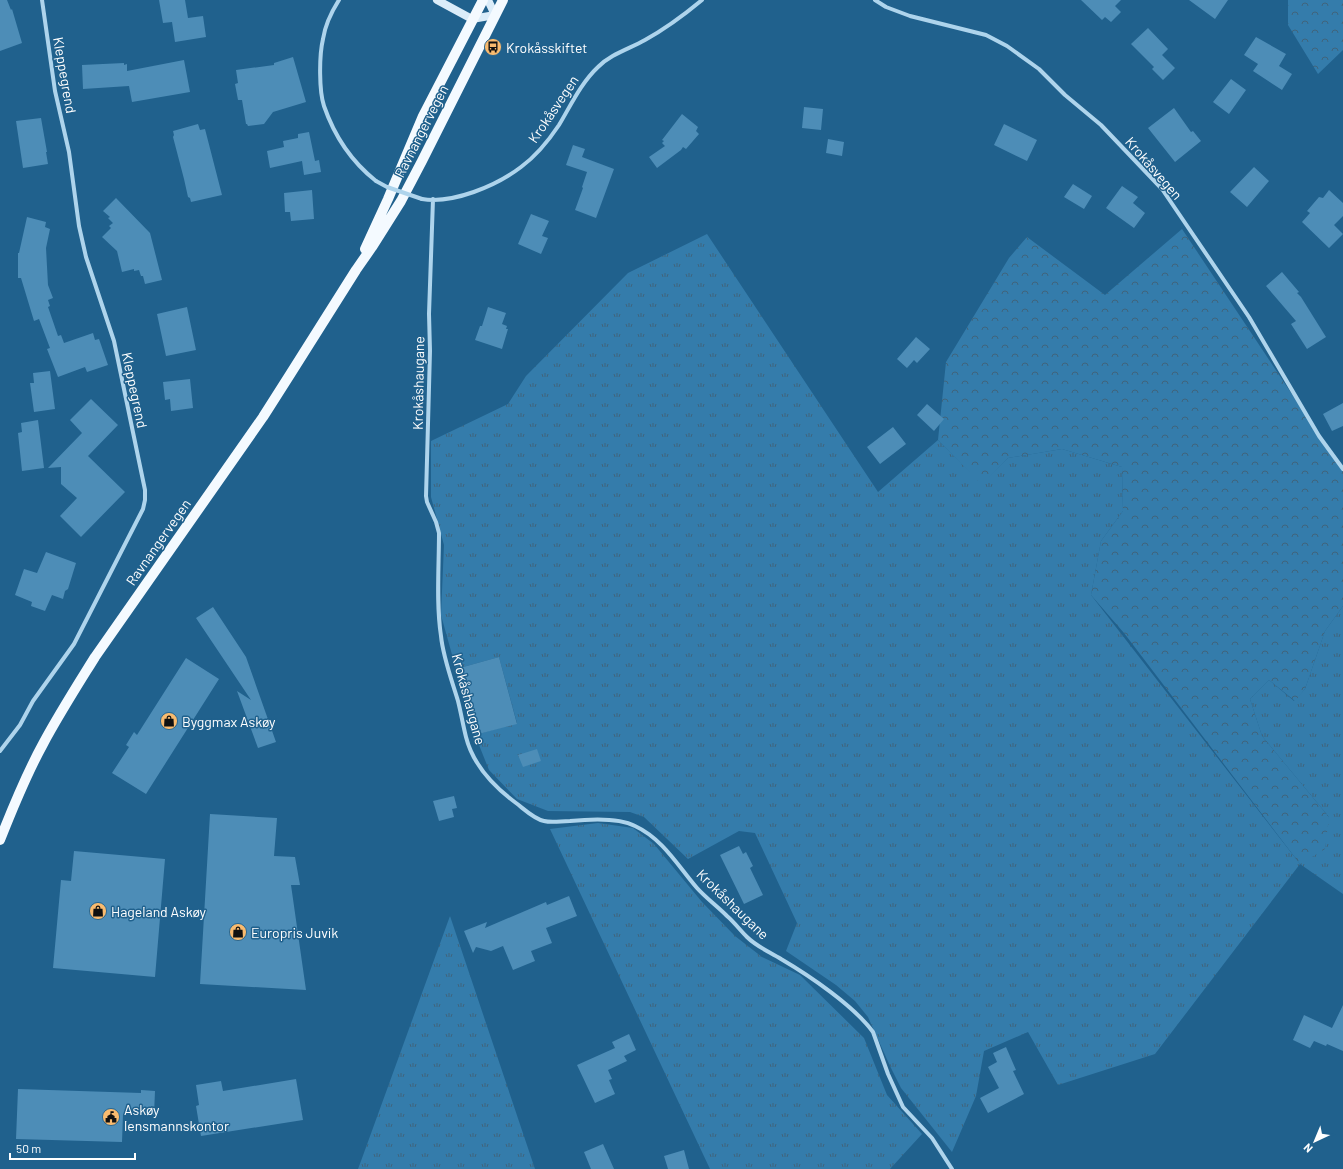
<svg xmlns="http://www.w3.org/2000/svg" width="1343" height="1169" viewBox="0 0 1343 1169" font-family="Barlow,sans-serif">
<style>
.grass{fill:url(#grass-tufts)}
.forest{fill:url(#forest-crowns)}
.building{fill:#4d8db7}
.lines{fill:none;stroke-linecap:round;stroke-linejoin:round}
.street{stroke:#aed4ec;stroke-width:4}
.secondary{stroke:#daecf9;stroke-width:8}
.primary{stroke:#f4faff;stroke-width:10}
.street-bridge{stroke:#aed4ec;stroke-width:4}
.labels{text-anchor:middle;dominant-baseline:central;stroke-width:3;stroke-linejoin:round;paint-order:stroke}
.poi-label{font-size:14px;fill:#fff;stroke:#20618d;text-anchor:start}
.street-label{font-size:14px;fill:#fff;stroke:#20618d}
</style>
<defs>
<pattern id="grass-tufts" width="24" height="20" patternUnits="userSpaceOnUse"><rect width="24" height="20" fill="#347cab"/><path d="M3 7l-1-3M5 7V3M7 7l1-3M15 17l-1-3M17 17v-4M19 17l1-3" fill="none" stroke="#40647c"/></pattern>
<pattern id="forest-crowns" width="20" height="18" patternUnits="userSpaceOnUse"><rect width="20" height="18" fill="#347cab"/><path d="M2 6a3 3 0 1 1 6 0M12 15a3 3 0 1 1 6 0" fill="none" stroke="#40647c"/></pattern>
</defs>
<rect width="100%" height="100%" fill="#20618d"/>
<!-- grass -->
<path class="grass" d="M 707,234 L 878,492 L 938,440 L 982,484 L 1008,458 L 1062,449 L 1122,467 L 1123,511 L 1101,541 L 1091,595 L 1300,864 L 1329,817 L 1262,736 L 1250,699 L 1269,680 L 1294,701 L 1305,689 L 1325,631 L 1343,606 L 1343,894 L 1300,864 L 1155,1054 L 1058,1085 L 1028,1032 L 984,1051 L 976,1096 L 952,1152 L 901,1088 L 890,1066 L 868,1017 L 855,1001 L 836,985 L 786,951 L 797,923 L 755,833 L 739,831 L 688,859 L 644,817 L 630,812 L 548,811 L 517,799 L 489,770 L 475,735 L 517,723 L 499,657 L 456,669 L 441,615 L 444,545 L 431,497 L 431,441 L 508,404 L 526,376 L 628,273 Z
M 598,823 L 633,828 L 654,844 L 702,902 L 735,936 L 762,957 L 800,975 L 864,1038 L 887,1095 L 922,1134 L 890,1169 L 710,1169 L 550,829 Z
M 450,916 L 535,1169 L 358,1169 L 361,1161 Z"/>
<!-- forest -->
<path class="forest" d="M 1288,0 L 1343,0 L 1343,50 L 1318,74 L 1288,25 Z
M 1182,229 L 1343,471 L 1343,606 L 1325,631 L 1305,689 L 1295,701 L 1269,680 L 1250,699 L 1262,736 L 1329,817 L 1325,849 L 1300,864 L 1124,633 L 1091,595 L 1101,541 L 1123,511 L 1122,467 L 1062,449 L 1008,458 L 982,485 L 938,440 L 946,362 L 1009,258 L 1027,237 L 1105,295 Z"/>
<!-- building -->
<path class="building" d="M 0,0 L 7,0 L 11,10 L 12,9 L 22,43 L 0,51 Z
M 159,0 L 185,0 L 188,18 L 203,16 L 206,37 L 175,42 L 172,22 L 163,23 Z
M 1081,0 L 1121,0 L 1115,6 L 1121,12 L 1111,22 L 1105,17 L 1102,20 Z
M 1189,0 L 1228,0 L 1215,19 Z
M 1148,28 L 1168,49 L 1162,55 L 1175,68 L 1163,80 L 1152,69 L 1154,67 L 1131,44 Z
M 1256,37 L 1286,54 L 1279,66 L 1292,74 L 1282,90 L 1253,71 L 1258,64 L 1244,55 Z
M 293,57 L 306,102 L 273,112 L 264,124 L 248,126 L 247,124 L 246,124 L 242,100 L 238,100 L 235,84 L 238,83 L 236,70 L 274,65 L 274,63 Z
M 184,60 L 190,92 L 132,102 L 129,86 L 83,89 L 82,65 L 124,63 L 124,65 L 127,64 L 127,71 Z
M 1231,79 L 1246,90 L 1229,114 L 1213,102 Z
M 804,107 L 823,109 L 821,130 L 802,128 Z
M 1174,108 L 1191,132 L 1193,131 L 1201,141 L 1175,162 L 1148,128 Z
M 682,114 L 698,127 L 696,131 L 699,134 L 686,149 L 683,147 L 681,150 L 657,168 L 649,157 L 665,146 L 662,143 L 664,141 L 662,140 Z
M 41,118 L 47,152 L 46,152 L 48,164 L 23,168 L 16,121 Z
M 198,124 L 200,130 L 205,129 L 222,195 L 191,202 L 190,198 L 188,197 L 184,179 L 173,137 L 174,135 L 173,131 Z
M 1004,124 L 1037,140 L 1027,161 L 994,145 Z
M 309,132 L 315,161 L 319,160 L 321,172 L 304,175 L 302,161 L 270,168 L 267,151 L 284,147 L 283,141 L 298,138 L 298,134 Z
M 828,139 L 844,142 L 842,156 L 826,153 Z
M 573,145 L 585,149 L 582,157 L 614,169 L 596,218 L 575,210 L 583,188 L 582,187 L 587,172 L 566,165 Z
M 1254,167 L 1269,181 L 1247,207 L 1230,192 Z
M 1073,184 L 1092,196 L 1084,209 L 1064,197 Z
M 1122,186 L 1138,197 L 1133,203 L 1145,213 L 1134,228 L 1106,208 Z
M 312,190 L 314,219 L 291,221 L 290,212 L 285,212 L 284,193 Z
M 1329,190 L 1343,203 L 1343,216 L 1334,225 L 1343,234 L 1329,248 L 1302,222 L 1310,213 L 1307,211 L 1319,197 L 1323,198 Z
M 116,198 L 150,233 L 162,280 L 145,284 L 143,276 L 141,276 L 139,270 L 134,271 L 134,269 L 122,272 L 117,251 L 102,237 L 111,228 L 109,226 L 113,223 L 108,218 L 110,217 L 103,211 Z
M 531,214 L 549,221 L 542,236 L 548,238 L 541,254 L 518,244 Z
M 27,217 L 46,222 L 45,227 L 50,229 L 46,248 L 48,285 L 53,298 L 48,300 L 50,306 L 48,307 L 58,336 L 61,335 L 64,343 L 93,333 L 95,340 L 99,339 L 108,365 L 87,372 L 85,367 L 58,377 L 47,349 L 50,348 L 39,319 L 34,321 L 21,278 L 18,278 L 18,253 L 19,253 Z
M 1282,272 L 1299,292 L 1297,293 L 1301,297 L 1326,337 L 1307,349 L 1291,324 L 1296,321 L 1266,286 Z
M 187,307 L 196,350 L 166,356 L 157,314 Z
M 488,307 L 506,313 L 502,324 L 507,326 L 506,329 L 508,329 L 502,349 L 475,340 L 480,326 L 482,326 Z
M 916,337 L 930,349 L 917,363 L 914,360 L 907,368 L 897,359 Z
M 50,371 L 55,409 L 34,412 L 30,383 L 34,383 L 33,373 Z
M 190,379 L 193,408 L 171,411 L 170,399 L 165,400 L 163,382 Z
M 91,399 L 118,425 L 88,456 L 125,492 L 81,537 L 60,516 L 77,498 L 61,484 L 61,467 L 48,468 L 82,433 L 70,420 Z
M 1343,403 L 1343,426 L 1332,431 L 1323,414 Z
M 927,404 L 944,419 L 934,431 L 917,415 Z
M 38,420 L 44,468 L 22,471 L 18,433 L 22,432 L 21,423 Z
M 893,427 L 906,444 L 880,464 L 867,447 Z
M 46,552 L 76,563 L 68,589 L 65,591 L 63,599 L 52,595 L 45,611 L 31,606 L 32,602 L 15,595 L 24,569 L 37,573 Z
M 213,607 L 246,657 L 276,742 L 258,748 L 237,691 L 251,700 L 196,618 Z
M 499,657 L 517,724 L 475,735 L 456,669 Z
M 186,658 L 219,679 L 146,794 L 112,773 L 129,747 L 126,745 L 134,732 L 137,735 Z
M 537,749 L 541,761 L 523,767 L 518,755 Z
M 454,796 L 457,808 L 452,809 L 454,817 L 439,821 L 433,801 Z
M 210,814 L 277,818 L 274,856 L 295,857 L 300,885 L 291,885 L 306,990 L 200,984 Z
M 739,846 L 743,854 L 746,852 L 753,866 L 750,868 L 763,895 L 744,904 L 720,855 Z
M 74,851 L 165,859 L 155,977 L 53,968 L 61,880 L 71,881 Z
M 569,896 L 577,916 L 546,928 L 552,943 L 531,951 L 535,961 L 513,970 L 503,946 L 491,951 L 476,947 L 473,953 L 464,931 L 487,922 L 485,928 L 546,902 L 547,905 Z
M 1343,1005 L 1343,1051 L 1327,1044 L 1326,1046 L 1314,1041 L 1310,1048 L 1293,1040 L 1304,1015 L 1332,1028 Z
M 629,1034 L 636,1050 L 624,1056 L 627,1061 L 608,1070 L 612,1079 L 609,1080 L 615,1094 L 595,1103 L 577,1065 L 615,1048 L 612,1042 Z
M 1006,1047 L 1016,1070 L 1013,1071 L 1024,1094 L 988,1113 L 980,1098 L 999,1088 L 988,1067 L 997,1062 L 993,1053 Z
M 296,1079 L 303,1120 L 201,1136 L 196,1106 L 199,1105 L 196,1085 L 221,1081 L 223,1091 Z
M 18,1089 L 141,1093 L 141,1090 L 155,1091 L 154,1115 L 123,1114 L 122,1142 L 16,1139 Z
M 603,1144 L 614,1169 L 591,1169 L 584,1152 Z
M 684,1150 L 689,1169 L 668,1169 L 664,1156 Z"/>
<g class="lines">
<!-- street -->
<path class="street" d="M 339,0 C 332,11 325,26 323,39 C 319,56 319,91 324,106 C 334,135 352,162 376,181
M 875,0 L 886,7 L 910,16 L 986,35 L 1007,46 L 1039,69 L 1065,95 L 1101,125 L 1162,189 L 1249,317 L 1319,436 L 1343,469
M 422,199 C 453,204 496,186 521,167 C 536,156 549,140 559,125 C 571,105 581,83 598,67 C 611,54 629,49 645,40 C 665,29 684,15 702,0
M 433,199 L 429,314 L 430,351 L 426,496 L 427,502 L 436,522 L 439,533 C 439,566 436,604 441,636 C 443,657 452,681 458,701 C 461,713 463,725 466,737 C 473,765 493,786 516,803 C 524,809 534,819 544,821 C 552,823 561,821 570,821 C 589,819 618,817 635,826 C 663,839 678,866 697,888 C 706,898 717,906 727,916 C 734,922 740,930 747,937 C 757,947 770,952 781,959 C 810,976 854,1006 873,1032 L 888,1074 L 903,1107 L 932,1138 L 952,1169
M 0,751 L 20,725 L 33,701 L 74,644 L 143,509 L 145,500 L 145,490 L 114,341 L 86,257 L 79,226 L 69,152 L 55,91 L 42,0"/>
<!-- secondary -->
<path class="secondary" d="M 437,0 L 472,19 L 495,15 L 488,0"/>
<!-- primary -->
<path class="primary" d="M 365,249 L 388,199 L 423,116 L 483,0
M 0,840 C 13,807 26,775 43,744 C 59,714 77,686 95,657 L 263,417 L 291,373 L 356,270 L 372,247 L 401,201 L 422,161 L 503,0"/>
<!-- street-bridge -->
<path class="street-bridge" d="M 376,181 L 387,187 L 422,199"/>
</g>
<!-- icons -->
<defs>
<g id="bus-disc" transform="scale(0.9)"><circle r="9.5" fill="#f9bb6f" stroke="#20618d"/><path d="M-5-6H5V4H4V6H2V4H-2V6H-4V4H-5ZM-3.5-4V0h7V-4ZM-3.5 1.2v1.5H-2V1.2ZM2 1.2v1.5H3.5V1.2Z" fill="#111"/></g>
<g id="shop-disc" transform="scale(0.9)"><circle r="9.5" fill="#f9bb6f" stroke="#20618d"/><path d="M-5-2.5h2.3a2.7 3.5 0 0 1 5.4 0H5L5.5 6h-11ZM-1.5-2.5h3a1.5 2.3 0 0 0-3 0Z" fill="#111"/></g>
<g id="civic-disc" transform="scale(0.9)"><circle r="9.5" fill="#f9bb6f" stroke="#20618d"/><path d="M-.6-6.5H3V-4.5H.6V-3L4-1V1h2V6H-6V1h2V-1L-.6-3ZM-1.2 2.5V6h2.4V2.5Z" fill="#111"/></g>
</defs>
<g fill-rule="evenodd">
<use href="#bus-disc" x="493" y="47"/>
<use href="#shop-disc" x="169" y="721"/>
<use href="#shop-disc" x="98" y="911"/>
<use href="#shop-disc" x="238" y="932"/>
<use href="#civic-disc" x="111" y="1117"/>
</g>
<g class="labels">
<!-- poi labels -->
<g class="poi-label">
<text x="506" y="47">Krokåsskiftet</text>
<text x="182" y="721">Byggmax Askøy</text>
<text x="111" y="911">Hageland Askøy</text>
<text x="251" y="932">Europris Juvik</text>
<text x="124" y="1109">Askøy<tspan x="124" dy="16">lensmannskontor</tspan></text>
</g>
<!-- street labels -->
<g class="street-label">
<text transform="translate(65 75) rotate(80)">Kleppegrend</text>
<text transform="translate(553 109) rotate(-56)">Krokåsvegen</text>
<text transform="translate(421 131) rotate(-63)">Ravnangervegen</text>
<text transform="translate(1154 168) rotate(49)">Krokåsvegen</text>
<text transform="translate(418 383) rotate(-89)">Krokåshaugane</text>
<text transform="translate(135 390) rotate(78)">Kleppegrend</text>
<text transform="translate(158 542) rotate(-55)">Ravnangervegen</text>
<text transform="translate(469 699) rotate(75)">Krokåshaugane</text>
<text transform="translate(733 904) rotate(44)">Krokåshaugane</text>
</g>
</g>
<!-- north arrow -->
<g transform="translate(1315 1141) rotate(224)" stroke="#20618d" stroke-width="3" paint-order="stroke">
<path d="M0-3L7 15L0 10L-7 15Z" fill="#ffffff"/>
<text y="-6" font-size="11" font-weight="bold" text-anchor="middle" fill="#ffffff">N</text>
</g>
<!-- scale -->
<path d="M10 1153v6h125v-6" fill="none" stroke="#ffffff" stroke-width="2"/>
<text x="16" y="1153" font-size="12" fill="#ffffff" stroke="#20618d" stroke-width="3" paint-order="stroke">50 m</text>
</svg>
